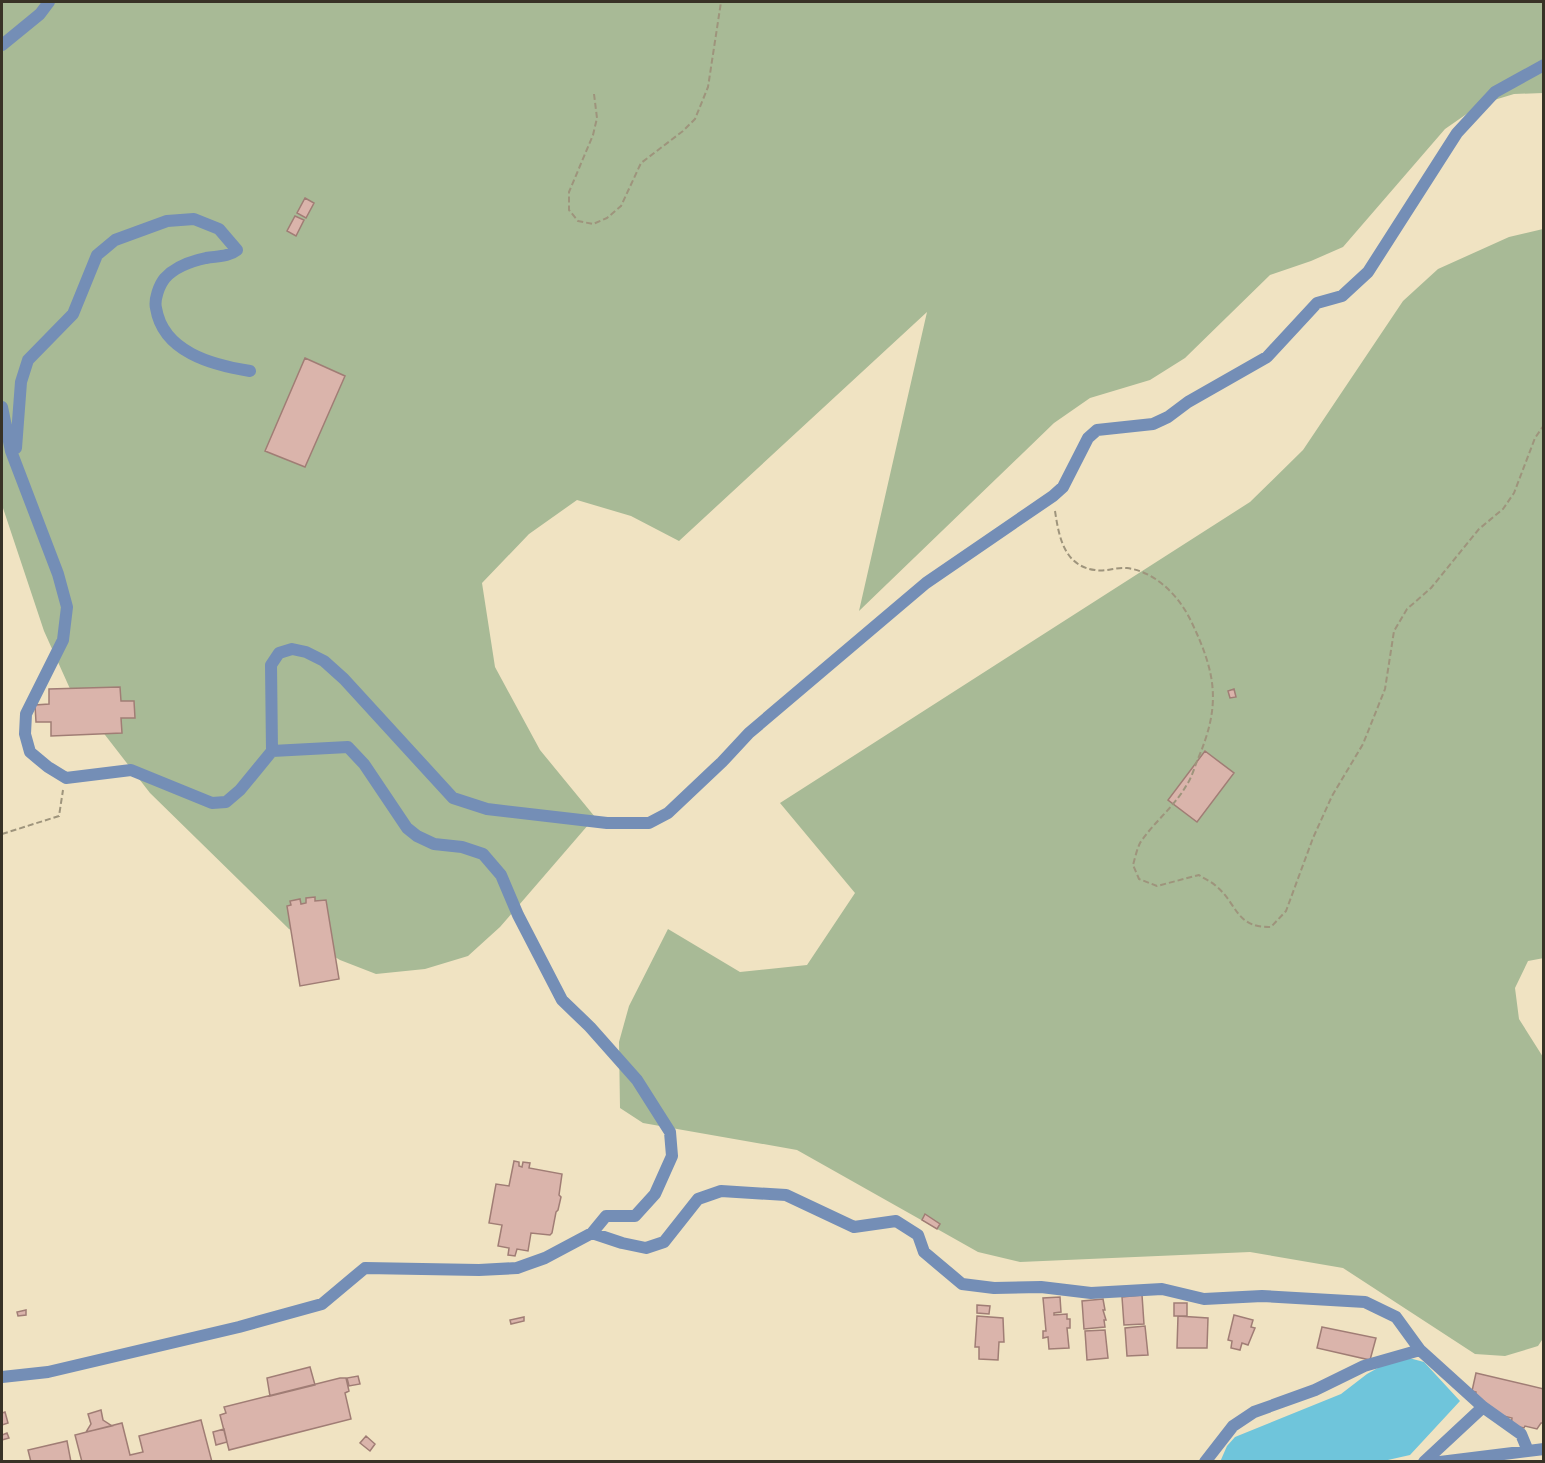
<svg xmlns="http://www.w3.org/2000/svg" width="1545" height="1463" viewBox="0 0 1545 1463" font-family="Inter,sans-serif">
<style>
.green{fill:#a8ba96}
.water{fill:#6fc5db}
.building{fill:#dab4ab;stroke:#a07d75;stroke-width:1.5}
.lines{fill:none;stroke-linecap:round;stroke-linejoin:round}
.path{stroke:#9e947c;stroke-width:2;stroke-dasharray:6 3;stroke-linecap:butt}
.minor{stroke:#748eb6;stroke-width:12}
</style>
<rect width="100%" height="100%" fill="#f0e3c2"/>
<!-- green -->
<path class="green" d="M 2,2 L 1543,2 L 1543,93 L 1514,94 L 1481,104 L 1445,129 L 1343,247 L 1311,261 L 1270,275 L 1185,358 L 1150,380 L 1090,398 L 1054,423 L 859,611 L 927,312 L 679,541 L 631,516 L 577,500 L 529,534 L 482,583 L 495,667 L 540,750 L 595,817 L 500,927 L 468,956 L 425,969 L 376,974 L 340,960 L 289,929 L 150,793 L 71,691 L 44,631 L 2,505 Z
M 1543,229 L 1544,958 L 1528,961 L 1515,988 L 1519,1019 L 1543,1057 L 1544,1337 L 1538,1346 L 1505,1356 L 1475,1354 L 1343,1268 L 1250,1252 L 1020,1262 L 978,1252 L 797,1150 L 643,1123 L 620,1108 L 619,1042 L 629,1006 L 668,929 L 740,972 L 807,965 L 855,893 L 780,803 L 1250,502 L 1303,450 L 1403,301 L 1438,269 L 1509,237 Z"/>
<!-- water -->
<path class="water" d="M 1409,1358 L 1424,1362 L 1460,1401 L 1410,1455 L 1379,1462 L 1220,1462 L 1227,1446 L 1235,1437 L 1341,1394 L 1367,1374 L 1392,1360 Z"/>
<!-- building -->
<path class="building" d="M 305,198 L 314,203 L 306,218 L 297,213 Z
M 295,216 L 304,220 L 296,236 L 287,231 Z
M 305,358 L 345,376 L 305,467 L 265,451 Z
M 120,687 L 121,701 L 134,701 L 135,718 L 121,718 L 122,733 L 51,736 L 51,722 L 36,722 L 35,705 L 49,704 L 49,689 Z
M 1234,689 L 1236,697 L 1230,698 L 1228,691 Z
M 1205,751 L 1234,773 L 1197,822 L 1168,800 Z
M 315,897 L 315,901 L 326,900 L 339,979 L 300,986 L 287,906 L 291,905 L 290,901 L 300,899 L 301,904 L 306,903 L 306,898 Z
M 514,1161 L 519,1162 L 519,1166 L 522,1167 L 523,1162 L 530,1163 L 529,1168 L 562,1174 L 559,1195 L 561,1197 L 558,1210 L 556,1212 L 552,1233 L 550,1235 L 531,1233 L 528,1251 L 517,1249 L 515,1256 L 508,1255 L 509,1248 L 498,1246 L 502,1225 L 489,1223 L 496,1184 L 509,1186 Z
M 925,1214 L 940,1224 L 937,1229 L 922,1220 Z
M 1142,1295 L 1144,1324 L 1124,1325 L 1122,1297 Z
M 1060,1297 L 1061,1312 L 1054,1313 L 1054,1315 L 1067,1314 L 1067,1319 L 1070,1319 L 1070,1328 L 1067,1328 L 1069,1348 L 1049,1349 L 1048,1337 L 1043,1338 L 1043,1331 L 1046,1331 L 1043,1298 Z
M 1103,1299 L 1105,1310 L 1103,1310 L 1106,1320 L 1104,1320 L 1105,1327 L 1084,1329 L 1082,1301 Z
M 1174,1303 L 1187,1303 L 1187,1316 L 1174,1316 Z
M 977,1305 L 990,1306 L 989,1314 L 977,1313 Z
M 26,1310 L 26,1315 L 18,1316 L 17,1312 Z
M 1234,1315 L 1253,1320 L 1251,1327 L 1255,1328 L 1248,1345 L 1242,1343 L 1240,1350 L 1231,1348 L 1232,1341 L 1228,1340 Z
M 977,1316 L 1003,1318 L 1004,1342 L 999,1342 L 998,1360 L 979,1359 L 979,1347 L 975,1347 Z
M 1178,1316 L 1208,1318 L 1207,1348 L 1177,1348 Z
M 524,1317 L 524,1321 L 511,1324 L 510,1320 Z
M 1145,1326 L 1148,1355 L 1127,1356 L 1125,1328 Z
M 1322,1327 L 1376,1338 L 1370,1360 L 1317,1348 Z
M 1105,1330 L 1108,1358 L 1087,1360 L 1085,1331 Z
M 310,1367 L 315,1385 L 270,1396 L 267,1378 Z
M 1476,1373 L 1544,1389 L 1544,1423 L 1541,1423 L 1537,1429 L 1525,1426 L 1524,1428 L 1511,1425 L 1512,1418 L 1487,1412 L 1475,1396 L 1476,1392 L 1472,1391 Z
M 358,1376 L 360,1384 L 349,1386 L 347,1378 Z
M 340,1378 L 346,1378 L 349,1391 L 345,1393 L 351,1419 L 229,1450 L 220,1415 L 226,1413 L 224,1407 Z
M 101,1410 L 103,1420 L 112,1426 L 86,1432 L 91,1424 L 88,1414 Z
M 5,1412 L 8,1423 L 2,1425 L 2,1413 Z
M 201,1420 L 212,1462 L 82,1462 L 75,1435 L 122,1423 L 130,1455 L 143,1452 L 139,1436 Z
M 224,1429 L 227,1442 L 216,1445 L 213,1432 Z
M 7,1433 L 9,1438 L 2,1440 L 2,1435 Z
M 366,1436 L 375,1444 L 370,1451 L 360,1443 Z
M 67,1441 L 71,1462 L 31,1462 L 28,1450 Z"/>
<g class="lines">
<!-- path -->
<path class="path" d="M 594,94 L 597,118 L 593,135 L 569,192 L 569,210 L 578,221 L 593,224 L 607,218 L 621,206 L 641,163 L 683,131 L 695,119 L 708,87 L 721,2
M 1055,511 C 1059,537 1064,566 1095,570 C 1105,572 1116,567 1127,568 C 1156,572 1179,596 1191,621 C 1217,675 1221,706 1197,761 C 1194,769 1191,779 1186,786 C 1174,807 1153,823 1140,843 C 1137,849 1135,858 1133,865 L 1139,879 L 1157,886 L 1199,875 C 1204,879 1211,881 1216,886 C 1238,904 1235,928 1271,927 L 1286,911 L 1313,838 L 1332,796 L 1363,744 L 1385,689 L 1394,631 L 1407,609 L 1431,588 L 1479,529 L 1503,509 L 1514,493 L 1535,438 L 1544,425
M 2,834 L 59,816 L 63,790"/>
<!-- minor -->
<path class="minor" d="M 2,45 L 40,14 L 49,2
M 2,407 L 11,451 L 58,574 L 67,607 L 63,640 L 26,714 L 25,734 L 30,752 L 48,767 L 66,778 L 131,770 L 212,803 L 226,802 L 240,790 L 272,751 L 271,665 L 279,653 L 292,649 L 306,652 L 324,661 L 344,679 L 453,798 L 487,809 L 607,823 L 649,823 L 668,813 L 722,762 L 749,733 L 926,583 L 1053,496 L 1063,487 L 1088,438 L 1097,430 L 1153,424 L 1168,417 L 1188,402 L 1267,357 L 1317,303 L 1342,296 L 1368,272 L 1457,133 L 1495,92 L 1544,65
M 11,451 L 16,448 L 21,382 L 28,360 L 73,314 L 97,255 L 115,240 L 167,221 L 194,219 L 219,229 L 237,250 C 228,257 218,256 206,258 C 192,261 175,267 165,278 C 159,285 154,300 156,308 C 163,352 212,365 250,371
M 592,1233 L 622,1243 L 646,1248 L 664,1242 L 698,1199 L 721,1191 L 786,1195 L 854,1227 L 896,1221 L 918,1235 L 924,1252 L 962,1284 L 994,1288 L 1041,1287 L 1091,1293 L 1162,1289 L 1204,1299 L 1262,1296 L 1365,1302 L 1396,1317 L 1420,1350 L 1483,1407 L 1521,1434 L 1528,1451
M 2,1377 L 48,1372 L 239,1327 L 322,1304 L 365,1268 L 479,1270 L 517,1268 L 545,1258 L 592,1233 L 606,1216 L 635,1216 L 655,1194 L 672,1156 L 670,1132 L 637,1080 L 590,1027 L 562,1000 L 518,915 L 501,875 L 483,854 L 462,847 L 434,844 L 417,836 L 407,828 L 364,764 L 348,747 L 272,751
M 1205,1462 L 1233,1426 L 1254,1412 L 1315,1390 L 1364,1366 L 1420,1350
M 1424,1462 L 1483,1407
M 1440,1462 L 1544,1449"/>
</g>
<!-- border -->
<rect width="1545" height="1463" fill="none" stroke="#383226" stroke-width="6"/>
</svg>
